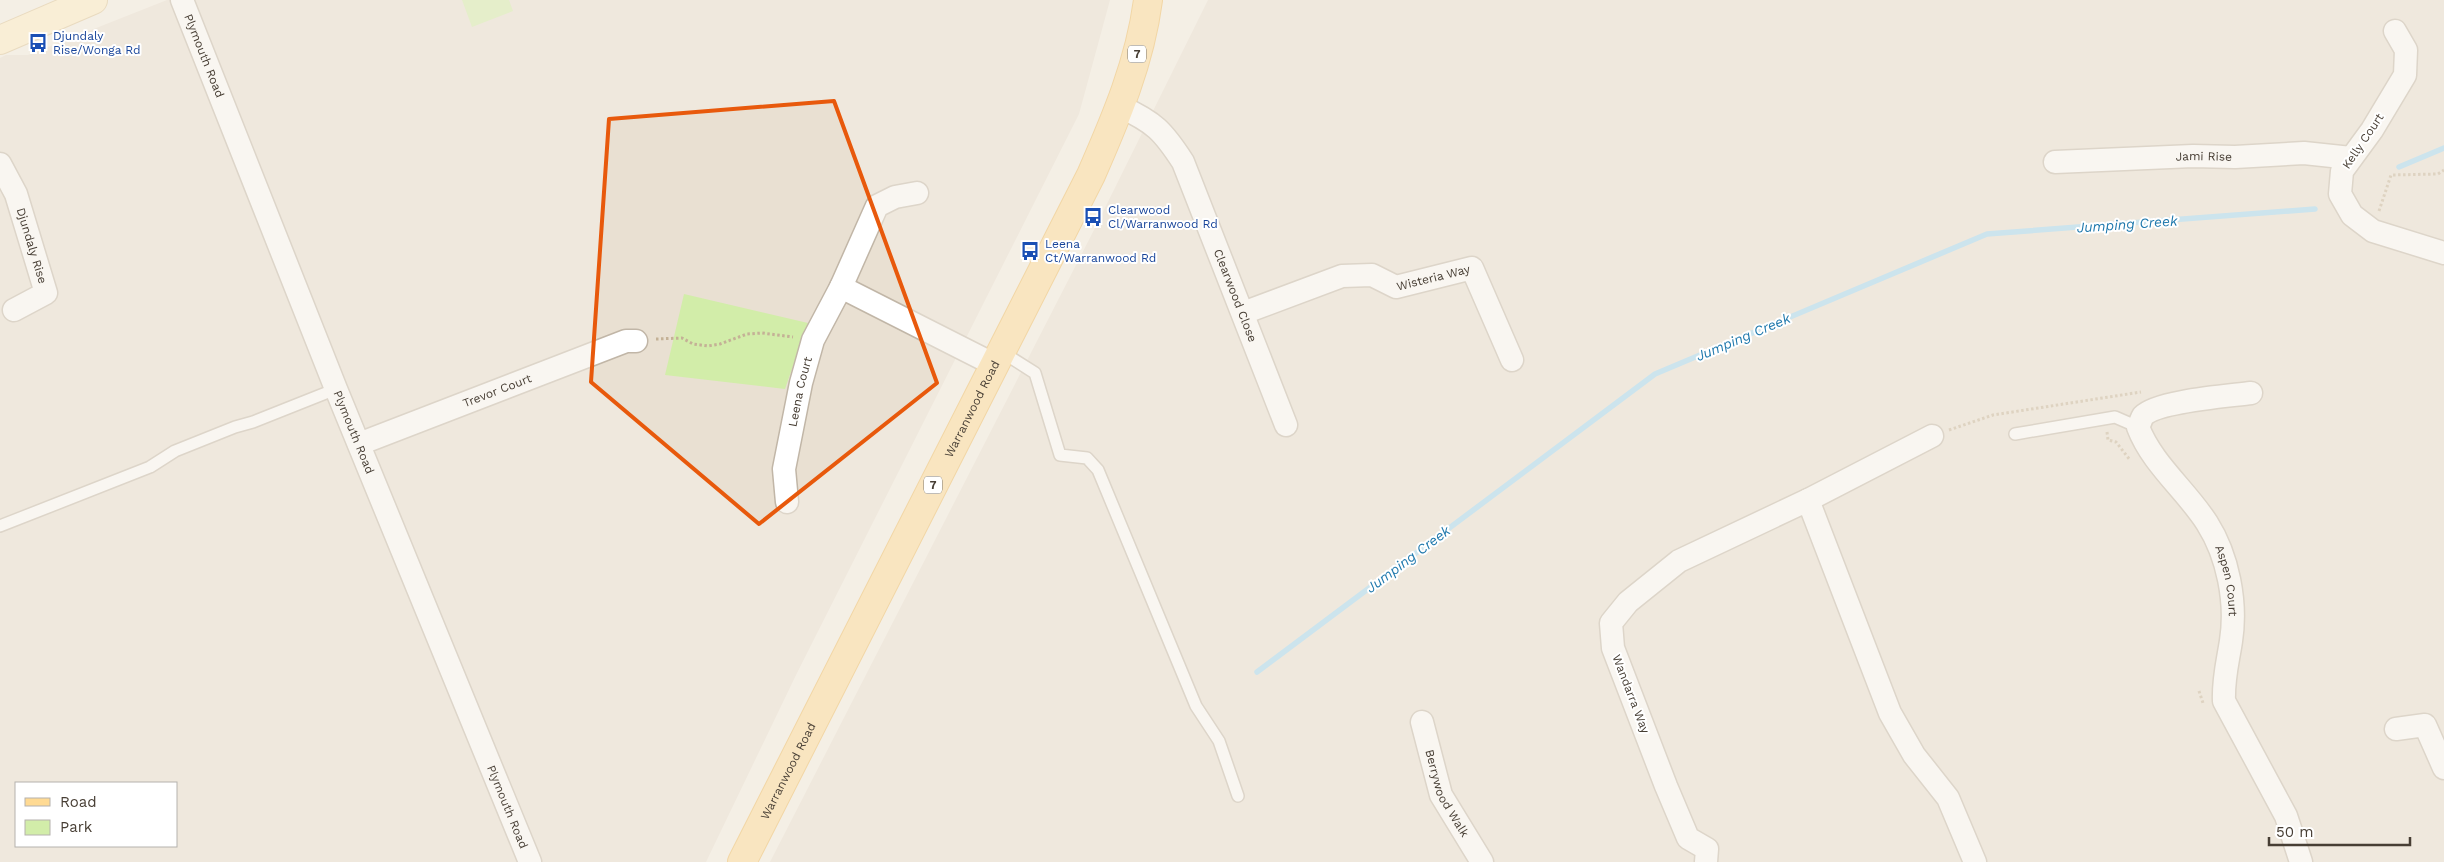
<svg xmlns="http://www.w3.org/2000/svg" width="2444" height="862" viewBox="0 0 2444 862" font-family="'Work Sans',sans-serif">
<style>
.residential{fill:#e9e0d2;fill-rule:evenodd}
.green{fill:#d2eda9}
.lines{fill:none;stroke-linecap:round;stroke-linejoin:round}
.stream{stroke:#9bd7f7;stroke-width:5.5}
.lane-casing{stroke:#c1b6a7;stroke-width:14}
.street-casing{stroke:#c1b6a7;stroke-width:25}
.secondary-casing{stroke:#dcc392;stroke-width:30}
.primary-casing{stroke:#efb958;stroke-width:30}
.path{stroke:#c4b196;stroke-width:3;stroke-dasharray:2.5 2.5;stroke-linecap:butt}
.lane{stroke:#fff;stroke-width:11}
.street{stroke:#fff;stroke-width:22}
.secondary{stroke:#ffedc4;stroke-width:28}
.primary{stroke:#ffda93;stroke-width:28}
.marked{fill:none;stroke:#e8590c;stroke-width:4;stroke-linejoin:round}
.labels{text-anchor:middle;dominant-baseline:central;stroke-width:4;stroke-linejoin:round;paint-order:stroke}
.shield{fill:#fff;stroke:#7e7871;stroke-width:1}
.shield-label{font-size:11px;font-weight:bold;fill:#473e34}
.transit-label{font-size:12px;fill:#164399;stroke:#fff;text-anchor:start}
.street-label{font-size:12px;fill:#473e34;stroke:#fff}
.water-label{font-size:14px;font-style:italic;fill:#2079ad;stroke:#fff}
</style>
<rect width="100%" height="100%" fill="#f4efe5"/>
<!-- residential -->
<path class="residential" d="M 167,0 L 1110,0 L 1079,114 L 796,675 L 706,862 L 0,862 L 0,58 L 6,55 L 28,55 ZM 16,783 L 176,783 L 176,846 L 16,846 Z
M 1208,0 L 2444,0 L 2444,862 L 770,862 L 1095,228 Z"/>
<!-- green -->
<path class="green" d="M 462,0 L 509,0 L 513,11 L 472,27 Z
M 684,294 L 808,323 L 785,389 L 665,375 Z"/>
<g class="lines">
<!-- stream -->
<path class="stream" d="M 2399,167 L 2444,148
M 1257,672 L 1655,374 L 1987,234 L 2315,209"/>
<!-- lane casing -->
<g class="lane-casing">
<path id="lane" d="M 1002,352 L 1035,373 L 1060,455 L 1087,458 L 1098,470 L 1196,706 L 1219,741 L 1238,796
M 2015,434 L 2115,417 L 2138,427
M 0,526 L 150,467 L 175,451 L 235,427 L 253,422 L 336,389"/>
</g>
<!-- street casing -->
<g class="street-casing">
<g id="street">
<path id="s1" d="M 182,0 L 336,389 L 530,862"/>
<path d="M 2395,31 L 2406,50 L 2405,75 L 2372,130 L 2342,171 L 2340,194 L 2352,215 L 2373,231 L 2444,253"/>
<path id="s2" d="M 1121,107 C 1154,122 1163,131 1183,162 L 1286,425"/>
<path id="s3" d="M 2055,162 L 2193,156 L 2235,157 L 2304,153 L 2351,158"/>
<path id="s4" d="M 0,164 L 16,194 L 46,293 L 14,310"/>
<path d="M 841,287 L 995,365"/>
<path id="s5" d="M 1243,313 L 1342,276 L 1372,275 L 1396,287 L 1472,268 L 1512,360"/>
<path id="s6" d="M 2251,393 C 2229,396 2157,401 2143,416 C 2141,419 2140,424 2138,427 C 2152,464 2186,490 2207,523 C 2228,556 2237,602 2231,641 C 2228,661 2223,679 2224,701 L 2286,816 L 2301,862"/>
<path id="s7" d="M 359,444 L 626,341 L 636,341"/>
<path d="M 1808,500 L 1932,436"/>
<path id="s8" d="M 787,502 L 784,469 L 801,383 L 813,340 L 841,287 L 877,206 L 895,197 L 917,193"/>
<path id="s9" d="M 1422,722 L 1441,795 L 1482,862"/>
<path d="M 2396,729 L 2425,725 L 2444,768"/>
<path d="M 1706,862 L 1707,849 L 1688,838 L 1666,786 L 1613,648 L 1611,623 L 1628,602 L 1679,561 L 1808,500 L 1890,713 L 1914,755 L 1948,798 L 1975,862"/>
</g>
</g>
<!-- secondary casing -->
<g class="secondary-casing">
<path id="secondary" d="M 0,40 L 93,0"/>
</g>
<!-- primary casing -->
<g class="primary-casing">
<g id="primary">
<path id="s10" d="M 742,862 L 1091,175 C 1116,118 1140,62 1148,0"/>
</g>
</g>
<!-- path -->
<path class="path" d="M 2379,211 L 2391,175 L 2438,174 L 2444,170
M 656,339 L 682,338 L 693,344 L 708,346 L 720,344 L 747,334 L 762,333 L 793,337
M 1949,430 L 1993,415 L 2141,392
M 2107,432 L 2108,440 L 2116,442 L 2130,460
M 2199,691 L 2203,703"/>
<!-- lane -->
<use href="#lane" class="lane"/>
<!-- street -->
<use href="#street" class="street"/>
<!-- secondary -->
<use href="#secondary" class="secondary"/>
<!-- primary -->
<use href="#primary" class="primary"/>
</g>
<!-- marked area -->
<path d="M0 0H2444V862H0ZM 834,101 L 937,383 L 759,524 L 591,382 L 609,119 Z" fill="#f4efe5" fill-opacity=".55" fill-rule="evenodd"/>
<path class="marked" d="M 834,101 L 937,383 L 759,524 L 591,382 L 609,119 Z"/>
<!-- icons -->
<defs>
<g id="bus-bare" transform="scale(1.5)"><path d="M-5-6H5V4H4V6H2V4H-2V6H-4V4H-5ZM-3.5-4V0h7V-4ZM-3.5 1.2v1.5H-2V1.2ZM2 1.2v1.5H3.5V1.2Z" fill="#1a4fb4" stroke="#fff" stroke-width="2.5" paint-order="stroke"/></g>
</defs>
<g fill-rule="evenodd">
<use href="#bus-bare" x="38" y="43"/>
<use href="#bus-bare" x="1093" y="217"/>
<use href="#bus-bare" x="1030" y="251"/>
</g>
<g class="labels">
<!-- shield labels -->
<g class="shield">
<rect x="1128" y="45.5" width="18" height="17" rx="4"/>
<rect x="924" y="476.5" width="18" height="17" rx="4"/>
</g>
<g class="shield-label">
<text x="1137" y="54">7</text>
<text x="933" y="485">7</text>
</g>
<!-- transit labels -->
<g class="transit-label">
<text x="53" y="36">Djundaly<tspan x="53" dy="14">Rise/Wonga Rd</tspan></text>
<text x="1108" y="210">Clearwood<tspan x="1108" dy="14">Cl/Warranwood Rd</tspan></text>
<text x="1045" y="244">Leena<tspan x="1045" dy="14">Ct/Warranwood Rd</tspan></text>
</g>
<!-- street labels -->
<g class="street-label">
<text stroke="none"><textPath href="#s1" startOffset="60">Plymouth Road</textPath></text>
<text transform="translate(2363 141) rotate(-56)">Kelly Court</text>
<text stroke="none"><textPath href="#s3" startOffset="149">Jami Rise</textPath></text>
<text stroke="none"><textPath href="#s4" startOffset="88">Djundaly Rise</textPath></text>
<text stroke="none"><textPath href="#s5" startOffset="201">Wisteria Way</textPath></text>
<text stroke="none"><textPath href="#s2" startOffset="228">Clearwood Close</textPath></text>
<text stroke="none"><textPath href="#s7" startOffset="148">Trevor Court</textPath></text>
<text stroke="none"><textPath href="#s8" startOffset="112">Leena Court</textPath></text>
<text stroke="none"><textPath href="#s10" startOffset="508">Warranwood Road</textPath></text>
<text stroke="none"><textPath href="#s1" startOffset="465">Plymouth Road</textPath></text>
<text stroke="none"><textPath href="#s6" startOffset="304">Aspen Court</textPath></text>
<text transform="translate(1631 694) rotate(69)">Wandarra Way</text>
<text stroke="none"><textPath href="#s10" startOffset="102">Warranwood Road</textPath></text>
<text stroke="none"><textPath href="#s9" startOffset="76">Berrywood Walk</textPath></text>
<text stroke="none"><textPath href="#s1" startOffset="870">Plymouth Road</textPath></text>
</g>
<!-- water labels -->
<g class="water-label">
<text transform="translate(2127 224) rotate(-4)">Jumping Creek</text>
<text transform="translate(1743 337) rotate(-23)">Jumping Creek</text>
<text transform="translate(1408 559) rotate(-37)">Jumping Creek</text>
</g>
</g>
<!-- legend -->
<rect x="15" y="782" width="162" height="65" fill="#ffffff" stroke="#b5b2ae"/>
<rect x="25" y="798" width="25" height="8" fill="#ffda93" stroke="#b5b2ae"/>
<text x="60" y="807" font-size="15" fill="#473e34">Road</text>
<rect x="25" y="820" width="25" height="15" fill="#d2eda9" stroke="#b5b2ae"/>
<text x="60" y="832" font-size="15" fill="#473e34">Park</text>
<!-- scale -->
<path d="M2269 837v8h141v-8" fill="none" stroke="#473e34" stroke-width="2.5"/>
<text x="2276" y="837" font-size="15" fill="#473e34" stroke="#ffffff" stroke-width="4" paint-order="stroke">50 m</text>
</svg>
